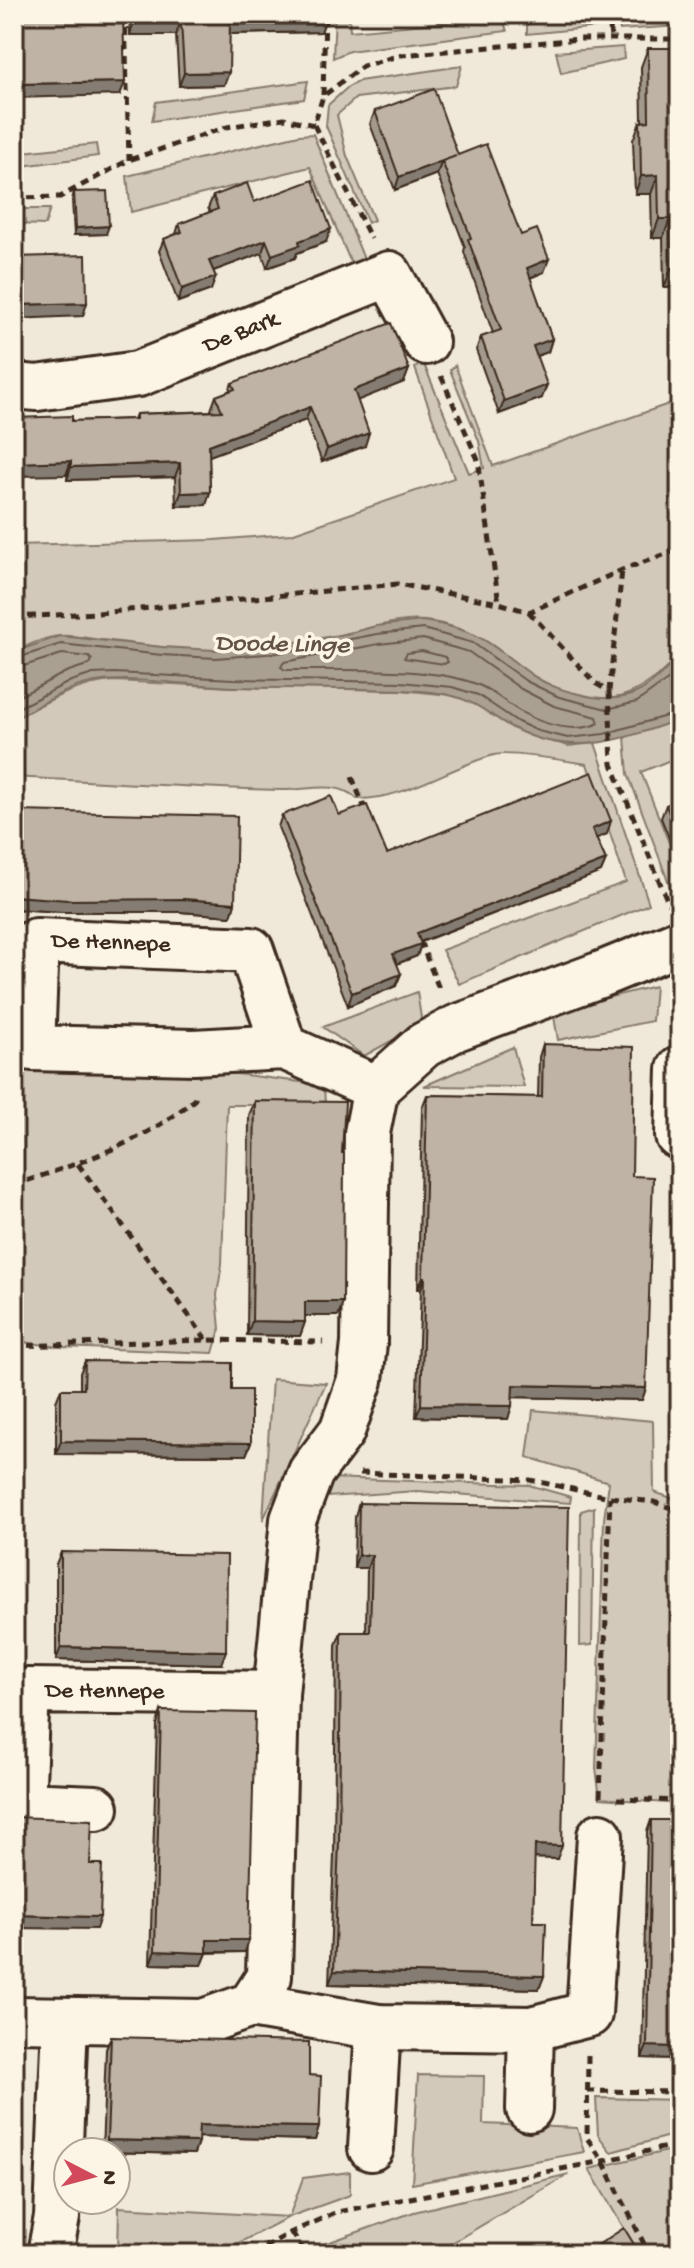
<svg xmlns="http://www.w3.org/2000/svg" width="694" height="2268" viewBox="0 0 694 2268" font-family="'Gochi Hand',sans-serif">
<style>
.green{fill:#d2c9ba;stroke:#867a6c;stroke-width:2}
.water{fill:#aaa091;stroke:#7e7163;stroke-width:2}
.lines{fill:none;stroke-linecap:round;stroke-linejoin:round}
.shore{stroke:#67594c;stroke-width:2}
.minor-casing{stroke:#3b2a1e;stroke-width:50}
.path{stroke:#3b2a1e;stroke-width:5;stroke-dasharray:8 6;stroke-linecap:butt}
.minor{stroke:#fcf5e5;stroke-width:44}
.wall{fill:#a39a8d;stroke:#3b2a1e;stroke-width:2}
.shaded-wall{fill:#857d73;stroke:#3b2a1e;stroke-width:2}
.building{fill:#beb3a4;stroke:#3b2a1e;stroke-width:2}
.labels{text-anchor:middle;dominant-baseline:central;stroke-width:7;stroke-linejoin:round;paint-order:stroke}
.street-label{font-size:24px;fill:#3b2a1e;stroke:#fcf5e5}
.water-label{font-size:26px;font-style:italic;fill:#625346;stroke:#fcf5e5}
</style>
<rect width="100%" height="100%" fill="#f0e9d9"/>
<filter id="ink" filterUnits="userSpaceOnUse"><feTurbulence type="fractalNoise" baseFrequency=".0125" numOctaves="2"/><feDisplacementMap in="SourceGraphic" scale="16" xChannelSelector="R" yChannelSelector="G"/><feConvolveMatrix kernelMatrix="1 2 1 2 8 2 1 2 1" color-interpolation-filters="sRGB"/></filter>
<g filter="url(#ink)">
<!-- green -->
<path class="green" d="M 335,14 L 349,14 L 350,31 L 502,17 L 507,31 L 349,51 L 333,58 Z
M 581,14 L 598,14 L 598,27 L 527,34 L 527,24 Z
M 652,14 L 680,14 L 680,26 L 620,30 L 617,17 Z
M 623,47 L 624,59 L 561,73 L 556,52 Z
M 462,66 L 456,86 L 356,98 L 337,115 L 347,156 L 374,220 L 368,223 L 326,126 L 328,105 L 348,87 L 359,81 Z
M 308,81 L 304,99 L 152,121 L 156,102 Z
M 313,134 L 364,259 L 351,263 L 310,167 L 131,212 L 127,176 L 299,135 Z
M 96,144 L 98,156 L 14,167 L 14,153 Z
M 14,209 L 50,209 L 45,225 L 14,224 Z
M 423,362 L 469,473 L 484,468 L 479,441 L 450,370 L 455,365 L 493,466 L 680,400 L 680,654 C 632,708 594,712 532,675 C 493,652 475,626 425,621 C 400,618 372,628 348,633 C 306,643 260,649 216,650 C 178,651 139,644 102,640 C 89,639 72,634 59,636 C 46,637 26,646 14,652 L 14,545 L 214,540 L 291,534 L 454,478 L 415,368 Z
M 115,681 L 232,687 L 400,690 L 451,695 L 475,703 L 514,729 L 568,746 L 595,743 L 649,904 L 459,984 L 442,950 L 626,882 L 587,764 C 568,761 509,751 494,755 C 449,767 405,800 357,799 C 337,779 306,791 280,790 C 192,788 103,782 14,777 L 14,719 C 47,702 77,683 115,681 Z
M 680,719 L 680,756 L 641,772 L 680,871 L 680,913 L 628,774 L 625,737 Z
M 14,902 L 26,902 L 23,913 L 17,1032 L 229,1073 L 324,1085 L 325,1105 L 227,1105 L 222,1264 L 217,1295 L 220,1329 L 213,1353 L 60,1347 L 16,1341 L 14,1335 Z
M 655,986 L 652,1021 L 558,1040 L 553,1011 Z
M 417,992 L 422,1024 L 364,1056 L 323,1027 Z
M 513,1047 L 524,1087 L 424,1086 Z
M 272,1379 L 326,1383 L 263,1520 Z
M 533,1410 L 653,1421 L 654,1492 L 680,1501 L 680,1804 L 600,1798 L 596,1768 L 604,1519 L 609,1482 L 527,1457 Z
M 327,1478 L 529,1485 L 571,1497 L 570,1503 L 418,1491 L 327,1497 Z
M 594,1507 L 592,1645 L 580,1646 L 581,1511 Z
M 418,2075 L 484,2076 L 483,2124 L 577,2128 L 584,2152 L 412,2184 Z
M 596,2098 L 680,2100 L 680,2133 L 611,2152 L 598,2135 Z
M 680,2148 L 680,2254 L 639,2254 L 589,2169 Z
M 350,2172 L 350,2195 L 289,2217 L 217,2254 L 118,2254 L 119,2207 L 289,2217 L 303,2178 Z
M 569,2174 L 433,2254 L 296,2254 L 414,2212 Z"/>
<!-- water -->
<path class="water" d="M 423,621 C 441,624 460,628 477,636 C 495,645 511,660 528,672 C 542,683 561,690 579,694 C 629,707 648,691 680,654 L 680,719 C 626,739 572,758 517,730 C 494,719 478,702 453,696 C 425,689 392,690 363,689 C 320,689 278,688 236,687 C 194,686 136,676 96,682 C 68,686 39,706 14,719 L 14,652 L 60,636 L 162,647 L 215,650 L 277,645 L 347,634 L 376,626 Z"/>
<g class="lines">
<!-- shore -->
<path class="shore" d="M 423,639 L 469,652 L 521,689 L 554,706 L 597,717 L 599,723 C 577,734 544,725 523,713 C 508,705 496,693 481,686 C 434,665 338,671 285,670 L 281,667 L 284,662 L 379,644 Z
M 422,651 L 445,657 L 448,662 L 444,664 L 404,658 L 407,653 Z
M 14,659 L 61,644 L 162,655 L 216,658 L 278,653 L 377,634 L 423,629 L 473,643 L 526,681 L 559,697 L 607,709 L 637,702 L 669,679 L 680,666
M 14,669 L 62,654 L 89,657 L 92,660 L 90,664 L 66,672 L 14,699
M 14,710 L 71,681 L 93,674 L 115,673 L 233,679 L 401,682 L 452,687 L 478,695 L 518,722 L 538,731 L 568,738 L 604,734 L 680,712"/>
<!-- minor casing -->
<g class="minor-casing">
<g id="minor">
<path id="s1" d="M 14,386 L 37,388 L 138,374 L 389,274 L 426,342"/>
<path d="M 284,1047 L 251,950 L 36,941 L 32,1048 L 194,1052 L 284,1047 L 376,1088"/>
<path d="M 678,1136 L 680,1069"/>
<path id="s2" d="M 96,1808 L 22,1805 L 27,1691 L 276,1694"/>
<path d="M 251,2005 L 378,2027 L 531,2029 L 589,2014 L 600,1836"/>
<path d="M 14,2019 L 203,2022 L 251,2005 L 269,1977 L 276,1694 L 293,1520 L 311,1472 L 342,1431 L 360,1380 L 364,1343 L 367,1133 L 376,1088 L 424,1045 L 456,1028 L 599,975 L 680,942"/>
<path d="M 529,2109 L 531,2029"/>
<path d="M 371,2148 L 378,2027"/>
<path d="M 50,2254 L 57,2217 L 65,2021"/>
</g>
</g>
<!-- path -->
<path class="path" d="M 125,14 L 129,160
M 609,14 L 611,39
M 323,95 L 325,14
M 314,125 L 371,239
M 14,198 L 60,197 L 129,160 L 227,127 L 284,118 L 314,125 L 323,96 L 363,66 L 401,55 L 580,39 L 680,39
M 441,376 L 478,460 L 499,603
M 529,612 L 595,683 L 609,691 L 622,570
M 14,617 L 98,613 L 398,584 L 499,603 L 529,612 L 622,570 L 680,549
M 609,691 L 612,764 L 669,905
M 352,777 L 365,809
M 420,941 L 440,991
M 78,1164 L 206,1339
M 14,1185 C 77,1164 144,1143 195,1099 L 195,1093
M 14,1346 L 207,1340 L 323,1342
M 360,1473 L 530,1480 L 610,1497 L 654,1502 L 680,1511
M 600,1797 L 610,1497
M 617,1799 L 680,1801
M 588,2055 L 587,2138 L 603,2161 L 649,2254
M 587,2091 L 680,2092
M 292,2232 L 305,2254
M 252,2254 L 292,2232 L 337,2212 L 603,2161 L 680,2144"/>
<!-- minor -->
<use href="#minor" class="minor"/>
</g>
<!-- wall -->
<path class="wall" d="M 129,14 L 326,14 L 321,32 L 229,34 L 229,72 L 224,85 L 179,86 L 176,35 L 130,35 Z
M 648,48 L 680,287 L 664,288 L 663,238 L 652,238 L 651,194 L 635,194 L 633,140 L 640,122 L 642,122 L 641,67 Z
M 375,111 L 458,155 L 521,235 L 544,272 L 530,278 L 552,339 L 548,352 L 536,356 L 542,398 L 499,414 L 476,350 L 481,337 L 493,333 L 464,252 L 465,247 L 437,174 L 395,190 L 370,124 Z
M 74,192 L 106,234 L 74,235 L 72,200 Z
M 213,196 L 254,202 L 326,242 L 297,253 L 295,258 L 267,268 L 262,253 L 213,271 L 211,290 L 178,302 L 159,251 L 164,239 L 176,234 L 179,224 L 210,212 L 208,208 Z
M 409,369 L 404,382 L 357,400 L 365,446 L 322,462 L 306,420 L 209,456 L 210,492 L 206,505 L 176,506 L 175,477 L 67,480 L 72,421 L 134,419 L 136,414 L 212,411 L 211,410 L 216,396 L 229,391 L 232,383 Z
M 680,800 L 680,865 L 661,818 L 666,805 Z
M 17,811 L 235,903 L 231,916 L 180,912 L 63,912 L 14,909 L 14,819 Z
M 282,815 L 339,815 L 387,854 L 607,834 L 596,838 L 606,860 L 601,872 L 421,942 L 421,944 L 417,956 L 397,964 L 396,986 L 348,1006 L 278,827 Z
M 543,1044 L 632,1176 L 646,1388 L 642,1400 L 513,1397 L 508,1419 L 416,1417 L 421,1289 L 418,1289 L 422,1108 L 427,1095 L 538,1097 L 539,1057 Z
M 255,1101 L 342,1153 L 343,1302 L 338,1316 L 305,1316 L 305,1322 L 300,1336 L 247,1335 L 249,1115 Z
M 85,1361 L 232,1390 L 251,1443 L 246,1455 L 56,1454 L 56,1402 L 61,1389 L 80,1389 L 80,1373 Z
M 359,1503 L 557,1859 L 534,1858 L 533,1922 L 544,1976 L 539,1989 L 329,1984 L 334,1855 L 336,1645 L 341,1632 L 366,1632 L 367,1568 L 354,1568 L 355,1516 Z
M 61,1552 L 221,1664 L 56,1660 L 56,1564 Z
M 161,1711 L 245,1952 L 207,1953 L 202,1965 L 150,1964 L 157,1724 Z
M 651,1820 L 680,2059 L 642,2058 L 647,1832 Z
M 111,2037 L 309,2075 L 319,2127 L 315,2140 L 198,2137 L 194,2154 L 102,2152 L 106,2049 Z"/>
<!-- shaded-wall -->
<path class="shaded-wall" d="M 326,19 L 321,32 L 225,34 L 230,21 Z
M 181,21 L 176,35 L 130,35 L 134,22 Z
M 229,72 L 224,85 L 179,86 L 184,73 Z
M 125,82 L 120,95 L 14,98 L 14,84 Z
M 456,156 L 442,161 L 437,174 L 395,190 L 399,177 Z
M 658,175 L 651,194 L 635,194 L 641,176 Z
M 659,219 L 670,219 L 663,238 L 652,238 Z
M 109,226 L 106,234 L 74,235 L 76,228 Z
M 331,229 L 326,242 L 297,253 L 295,258 L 267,268 L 272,255 L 299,241 Z
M 266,240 L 262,253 L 205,274 L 209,261 Z
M 549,259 L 544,272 L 522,281 L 527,268 Z
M 671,269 L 680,269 L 680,287 L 664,288 Z
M 216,277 L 211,290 L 178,302 L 182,289 Z
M 87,303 L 83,316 L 14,319 L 14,305 Z
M 552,339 L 548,352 L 528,359 L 533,346 Z
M 409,369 L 404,382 L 349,404 L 354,390 Z
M 547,385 L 542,398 L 499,414 L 504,401 Z
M 310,407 L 306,420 L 204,458 L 209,445 Z
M 369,433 L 365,446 L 322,462 L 327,449 Z
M 71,461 L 66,475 L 14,476 L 14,463 Z
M 180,463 L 175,477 L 67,480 L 71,467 Z
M 210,492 L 206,505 L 176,506 L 181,493 Z
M 611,821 L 607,834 L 588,842 L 592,829 Z
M 606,860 L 601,872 L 412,945 L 417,933 Z
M 14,896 L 184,899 L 235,903 L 231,916 L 180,912 L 63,912 L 14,909 Z
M 421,944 L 417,956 L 388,967 L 393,954 Z
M 401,974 L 396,986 L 348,1006 L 352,993 Z
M 423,1277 L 425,1277 L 421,1289 L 418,1289 Z
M 305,1302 L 343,1302 L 338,1316 L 300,1316 Z
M 252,1321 L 305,1322 L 300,1336 L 247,1335 Z
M 513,1385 L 646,1388 L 642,1400 L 508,1397 Z
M 421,1405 L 512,1406 L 508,1419 L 416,1417 Z
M 61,1441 L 251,1443 L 246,1455 L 56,1454 Z
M 358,1555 L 372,1555 L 367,1568 L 354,1568 Z
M 61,1647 L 226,1651 L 221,1664 L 56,1660 Z
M 535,1845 L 562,1846 L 557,1859 L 530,1858 Z
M 14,1915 L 100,1917 L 96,1929 L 14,1928 Z
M 207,1940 L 249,1940 L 245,1952 L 203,1952 Z
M 155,1951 L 207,1953 L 202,1965 L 150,1964 Z
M 334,1971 L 544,1976 L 539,1989 L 329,1984 Z
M 647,2046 L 680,2047 L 680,2059 L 642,2058 Z
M 199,2125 L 319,2127 L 315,2140 L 194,2137 Z
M 107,2140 L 198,2142 L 194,2154 L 102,2152 Z
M 14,2187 L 20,2187 L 16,2200 L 14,2200 Z"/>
<!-- building -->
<path class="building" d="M 14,14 L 123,14 L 125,82 L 14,84 Z
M 134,14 L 326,14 L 326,19 L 230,21 L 229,72 L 184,73 L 181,21 L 134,22 Z
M 648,48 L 680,48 L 680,269 L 671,269 L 670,219 L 659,219 L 658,175 L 641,176 L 640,122 L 649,121 Z
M 434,89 L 458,155 L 486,144 L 521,235 L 537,229 L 549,259 L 527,268 L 552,339 L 533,346 L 547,385 L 504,401 L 481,337 L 501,330 L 468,239 L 471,238 L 442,161 L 456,156 L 399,177 L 375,111 Z
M 313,180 L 331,229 L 299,241 L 300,245 L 272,255 L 266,240 L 209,261 L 216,277 L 182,289 L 164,239 L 182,232 L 179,224 L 218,209 L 213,196 L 247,183 L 254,202 Z
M 107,191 L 109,226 L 76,228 L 74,192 Z
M 86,255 L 87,303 L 14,305 L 14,257 Z
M 391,323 L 409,369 L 354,390 L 369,433 L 327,449 L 310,407 L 209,445 L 210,492 L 181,493 L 180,463 L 71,467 L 71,461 L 14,463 L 14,418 L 72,416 L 72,421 L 136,419 L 136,414 L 222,411 L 216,396 L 235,389 L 232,383 Z
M 592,772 L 611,821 L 592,829 L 606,860 L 417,933 L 421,944 L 393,954 L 401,974 L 352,993 L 282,815 L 331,796 L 339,815 L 367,805 L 387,854 Z
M 680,800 L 680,841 L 666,805 Z
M 17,811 L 237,816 L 235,903 L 184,899 L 68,900 L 14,896 L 14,832 L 16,832 Z
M 543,1044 L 634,1047 L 632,1176 L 653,1177 L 646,1388 L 513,1385 L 512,1406 L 421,1405 L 425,1277 L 423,1277 L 427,1095 L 542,1097 Z
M 255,1101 L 345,1102 L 342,1153 L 344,1153 L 343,1302 L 305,1302 L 305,1322 L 252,1321 Z
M 85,1361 L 232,1363 L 232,1390 L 251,1390 L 251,1443 L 61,1441 L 61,1389 L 84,1389 Z
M 359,1503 L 569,1507 L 562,1846 L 535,1845 L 533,1922 L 546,1922 L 544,1976 L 334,1971 L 339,1842 L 341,1632 L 370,1632 L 372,1555 L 358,1555 Z
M 61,1552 L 227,1555 L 226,1651 L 61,1647 Z
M 161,1711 L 255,1713 L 249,1940 L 207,1940 L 207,1953 L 155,1951 Z
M 14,1817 L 92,1820 L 90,1864 L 102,1864 L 100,1917 L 14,1915 Z
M 651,1820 L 680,1820 L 680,2047 L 647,2046 Z
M 111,2037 L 309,2042 L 309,2075 L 321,2076 L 319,2127 L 199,2125 L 198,2142 L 107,2140 Z
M 14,2089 L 21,2089 L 20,2187 L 14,2187 Z
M 624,2228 L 640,2254 L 584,2254 Z"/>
</g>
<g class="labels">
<!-- street labels -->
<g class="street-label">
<text stroke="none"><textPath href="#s1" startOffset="236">De Bark</textPath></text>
<text transform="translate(111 944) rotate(2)">De Hennepe</text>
<text stroke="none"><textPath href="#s2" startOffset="266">De Hennepe</textPath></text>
</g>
<!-- water labels -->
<g class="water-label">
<text transform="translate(282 646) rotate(1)">Doode Linge</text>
</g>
</g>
<!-- margin -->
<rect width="694" height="2268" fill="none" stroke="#fcf5e5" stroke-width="48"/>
<rect x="24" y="24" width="646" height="2220" fill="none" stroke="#3b2a1e" stroke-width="3" filter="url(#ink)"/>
<!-- north arrow -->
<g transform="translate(92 2176) rotate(96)"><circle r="38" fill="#fcf5e5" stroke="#afa495" stroke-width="2"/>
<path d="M0-6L14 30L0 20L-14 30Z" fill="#d1495b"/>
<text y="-12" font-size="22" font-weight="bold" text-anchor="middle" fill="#3b2a1e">N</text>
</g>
</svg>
